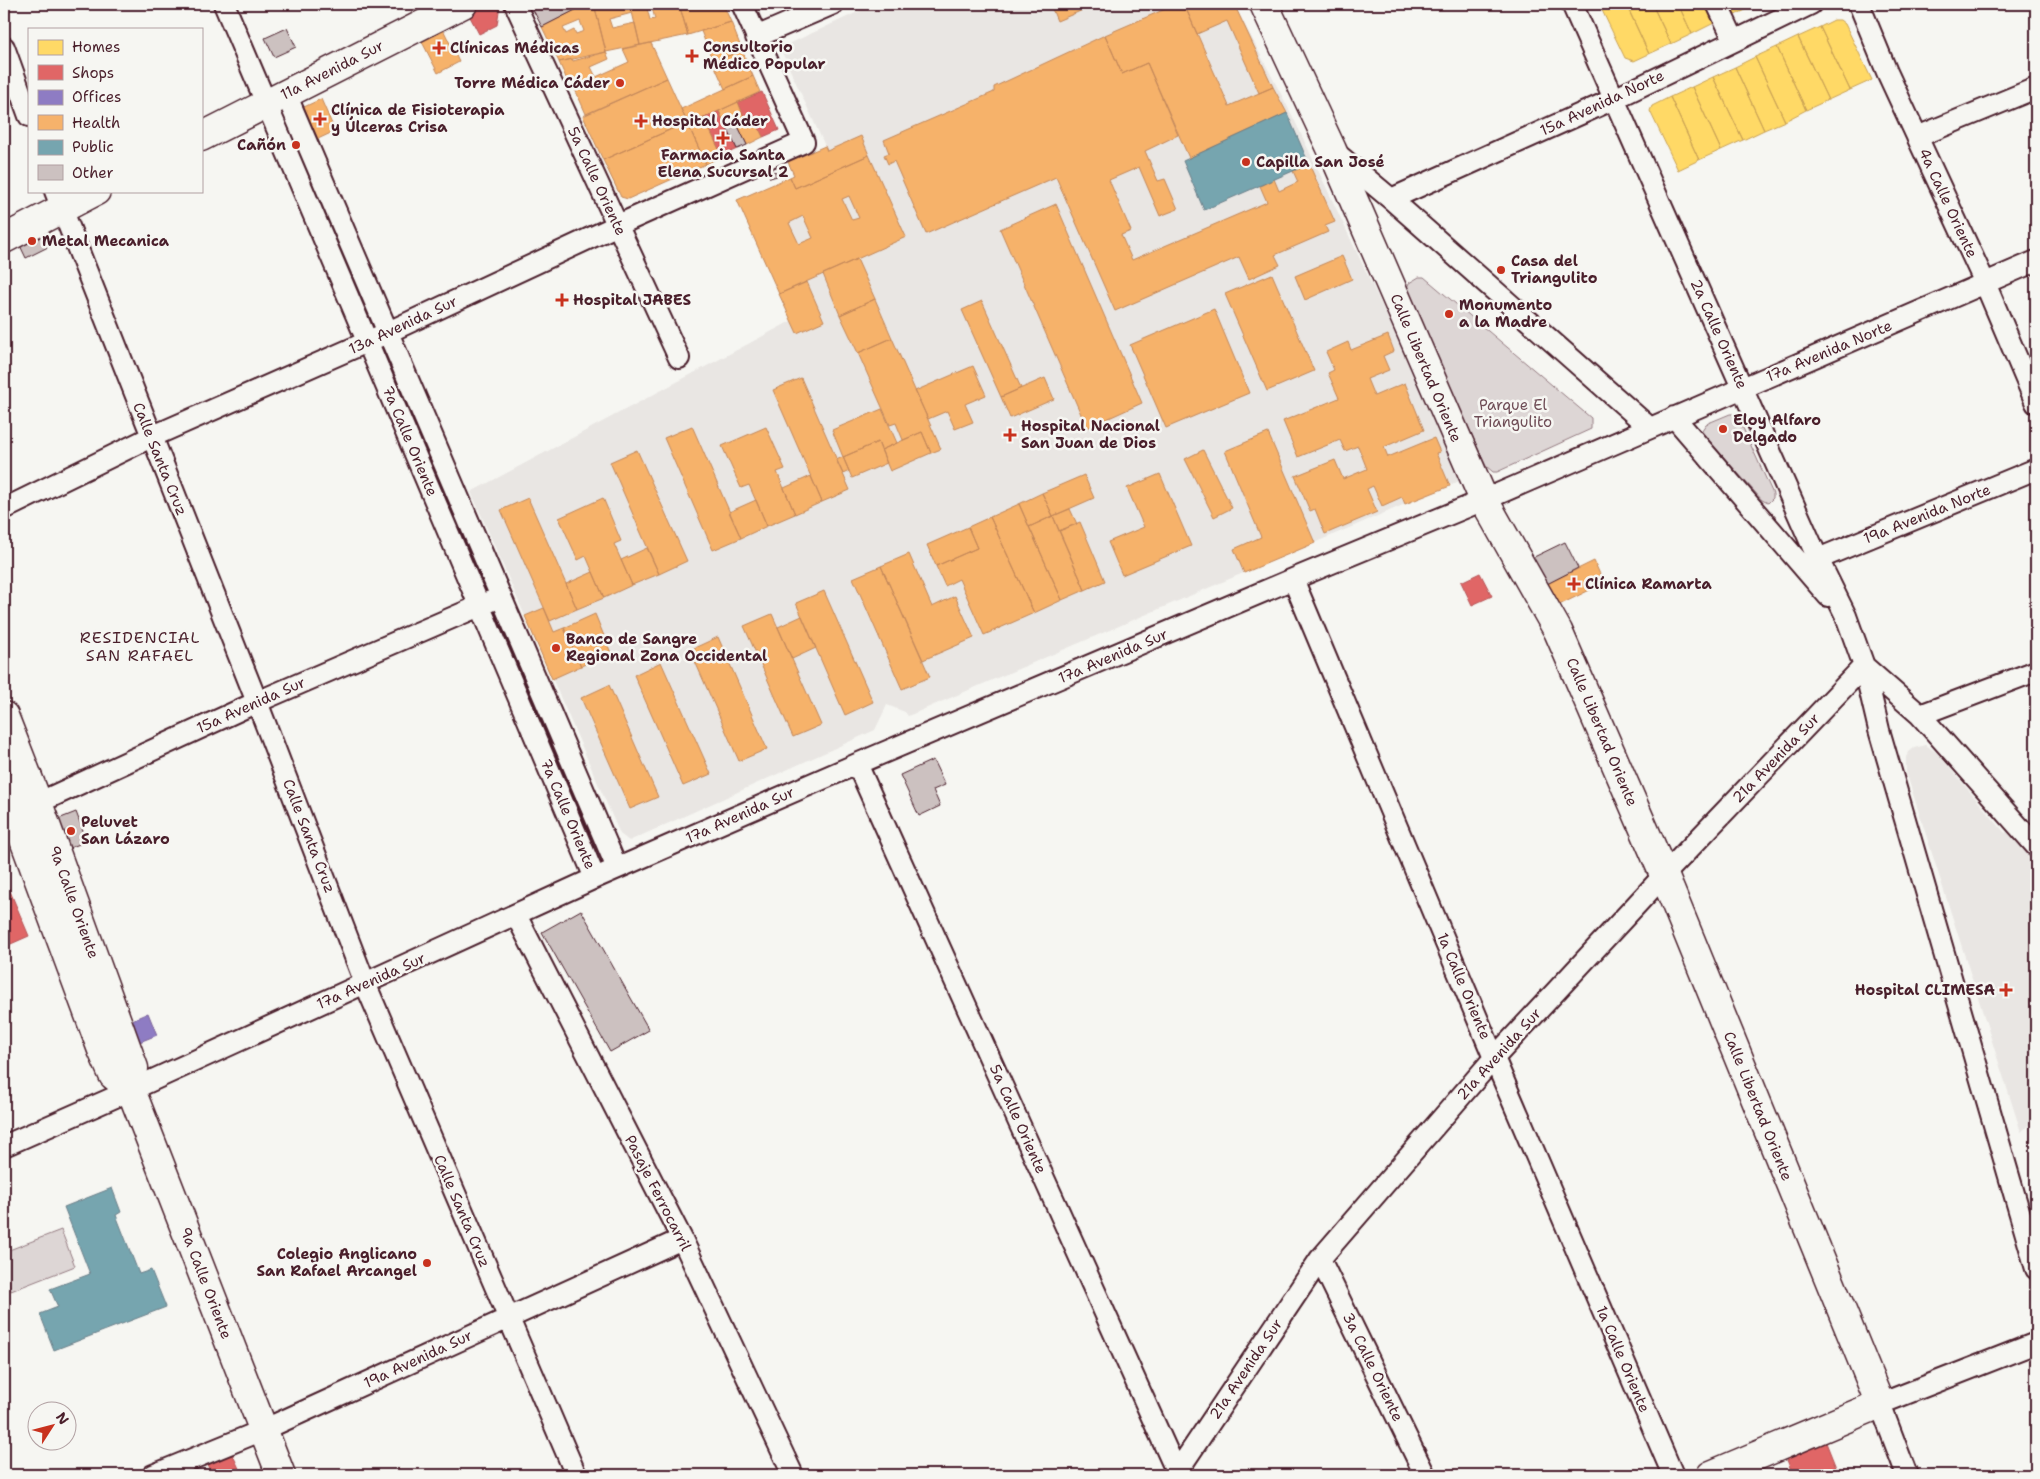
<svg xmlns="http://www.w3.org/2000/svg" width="2040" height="1479" viewBox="0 0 2040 1479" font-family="'Shantell Sans',sans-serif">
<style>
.built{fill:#e9e6e3}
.green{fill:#ddd6d5;stroke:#947a80}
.homes{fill:#ffd966;stroke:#c9a154}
.shops{fill:#e06666;stroke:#b35154}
.offices{fill:#8e7cc3;stroke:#7a6095}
.health{fill:#f6b26b;stroke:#c28658;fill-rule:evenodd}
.public{fill:#76a5af;stroke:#697d87}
.building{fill:#ccc1c0;stroke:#4a1f2b}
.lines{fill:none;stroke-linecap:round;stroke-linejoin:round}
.street-casing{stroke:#4a1f2b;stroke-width:24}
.secondary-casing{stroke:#4a1f2b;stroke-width:31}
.primary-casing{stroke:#4a1f2b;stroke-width:31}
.street{stroke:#f6f6f2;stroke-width:20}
.secondary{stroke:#f6f6f2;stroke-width:28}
.primary{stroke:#f6f6f2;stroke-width:28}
.poi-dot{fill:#c8321e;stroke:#f6f6f2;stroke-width:2}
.labels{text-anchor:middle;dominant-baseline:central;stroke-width:5;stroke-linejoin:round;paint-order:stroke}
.poi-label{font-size:15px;font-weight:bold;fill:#4a1f2b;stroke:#f6f6f2;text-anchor:start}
.street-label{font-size:15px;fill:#4a1f2b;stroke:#f6f6f2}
.park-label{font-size:15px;fill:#6f4d56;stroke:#f6f6f2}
.neighbourhood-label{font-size:16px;letter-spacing:1px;fill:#4a1f2b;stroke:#f6f6f2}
</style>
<rect width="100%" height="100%" fill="#f6f6f2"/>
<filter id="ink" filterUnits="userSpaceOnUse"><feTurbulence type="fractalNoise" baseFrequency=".02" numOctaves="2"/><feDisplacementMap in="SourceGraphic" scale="10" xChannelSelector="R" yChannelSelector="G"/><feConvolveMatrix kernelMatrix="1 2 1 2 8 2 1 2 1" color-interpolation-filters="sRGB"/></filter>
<g filter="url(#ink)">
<!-- built -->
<path class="built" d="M 875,4 L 1234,4 L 1292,115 L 1464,479 L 908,716 L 905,712 L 887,705 L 875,730 L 629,841 L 620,834 L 471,492 L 791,321 L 737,200 L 793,175 L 788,162 L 825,146 L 780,48 Z
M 1926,745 L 1937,753 L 2005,833 L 2011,829 L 2036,860 L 2036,1119 L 2021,1132 L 1906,772 L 1906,757 L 1909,752 L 1914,748 Z"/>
<!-- green -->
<path class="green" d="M 1419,277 L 1424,277 L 1591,418 L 1591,429 L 1497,472 L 1493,472 L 1486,466 L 1406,290 L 1409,283 Z
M 1730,414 L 1733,414 L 1738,417 L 1773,494 L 1773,498 L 1768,503 L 1762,500 L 1703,434 L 1702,430 L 1706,424 Z
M 61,1230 L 75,1266 L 11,1291 L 4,1272 L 4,1252 Z"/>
<!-- homes -->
<path class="homes" d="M 1599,4 L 1626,4 L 1649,54 L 1634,61 L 1625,58 Z
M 1626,4 L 1652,4 L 1671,44 L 1649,54 Z
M 1652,4 L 1678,4 L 1692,34 L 1671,44 Z
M 1678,4 L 1705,4 L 1714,23 L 1692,34 Z
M 1729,4 L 1756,4 L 1756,5 L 1735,15 Z
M 1834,20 L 1840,20 L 1845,24 L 1872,80 L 1850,90 L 1820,27 Z
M 1820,27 L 1850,90 L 1828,100 L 1798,37 Z
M 1798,37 L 1828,100 L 1806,110 L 1777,47 Z
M 1777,47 L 1806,110 L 1785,121 L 1755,57 Z
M 1755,57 L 1785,121 L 1764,130 L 1735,67 Z
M 1735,67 L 1764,130 L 1743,140 L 1713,77 Z
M 1713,77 L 1743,140 L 1721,150 L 1692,87 Z
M 1692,87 L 1721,150 L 1699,160 L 1670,97 Z
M 1670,97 L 1699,160 L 1678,170 L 1650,111 L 1652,106 Z"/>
<!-- shops -->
<path class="shops" d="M 485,4 L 500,4 L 497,25 L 479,34 L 468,13 Z
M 762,92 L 779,130 L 763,137 L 752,114 L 744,117 L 738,102 Z
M 719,111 L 737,149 L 722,156 L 704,118 Z
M 1480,573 L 1492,596 L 1472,605 L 1461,582 Z
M 4,877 L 29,936 L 4,947 Z
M 1825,1440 L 1837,1470 L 1824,1475 L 1793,1475 L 1785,1455 Z
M 231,1451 L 242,1475 L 212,1475 L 206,1462 Z"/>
<!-- offices -->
<path class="offices" d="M 148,1013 L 157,1035 L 132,1045 L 123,1024 Z"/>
<!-- health -->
<path class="health" d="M 587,4 L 594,4 L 606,52 L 559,62 L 542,27 ZM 580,21 L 584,31 L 576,34 L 574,30 L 566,34 L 563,28 Z
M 594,4 L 630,4 L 632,13 L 609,19 L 612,28 L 635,23 L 640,45 L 606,52 Z
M 646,4 L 650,20 L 655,19 L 651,4 L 679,4 L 688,35 L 640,45 L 631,8 Z
M 689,4 L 723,4 L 731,22 L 688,35 L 680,7 Z
M 1050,4 L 1097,4 L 1057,21 Z
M 1177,4 L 1184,4 L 1229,106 L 1273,87 L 1287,113 L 1189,158 L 1147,63 L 1122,74 L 1105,35 Z
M 1184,4 L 1234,4 L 1273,87 L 1259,93 L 1227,21 L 1197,34 Z
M 731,22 L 742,50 L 713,62 L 701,31 Z
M 440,23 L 459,62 L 438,73 L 418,34 Z
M 1105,35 L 1122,74 L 1147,63 L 1178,135 L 1145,151 L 1158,181 L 1165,179 L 1178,209 L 1160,216 L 1139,167 L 1109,180 L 1131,231 L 1121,235 L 1132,260 L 1267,202 L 1260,186 L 1274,179 L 1279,191 L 1298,182 L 1293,171 L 1309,164 L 1335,222 L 1325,226 L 1328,232 L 1275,255 L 1280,265 L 1249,279 L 1239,257 L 1115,311 L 1056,177 L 926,234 L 894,161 L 888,164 L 884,155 L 889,153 L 884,140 L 994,92 L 994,87 Z
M 651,43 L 667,78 L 586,114 L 574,87 L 629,62 L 623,49 Z
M 742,50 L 753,76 L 725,89 L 713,62 Z
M 606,52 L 609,59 L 591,67 L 596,77 L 571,89 L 559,62 L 572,59 L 573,61 Z
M 753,76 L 760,92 L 688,125 L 681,109 Z
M 667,78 L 687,122 L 603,160 L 583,116 Z
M 321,99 L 335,131 L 318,139 L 304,107 Z
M 738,102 L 744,117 L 752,114 L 763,137 L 747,145 L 737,124 L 727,128 L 719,111 Z
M 704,118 L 722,156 L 706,164 L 688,125 Z
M 687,122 L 706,164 L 628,199 L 621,197 L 603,160 Z
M 861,136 L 869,155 L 795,188 L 790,177 L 794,175 L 788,162 L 825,146 L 827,151 Z
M 869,155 L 906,237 L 779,294 L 737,200 L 790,177 L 795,188 ZM 849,196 L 859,218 L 852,220 L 842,199 ZM 803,216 L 813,238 L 799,244 L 789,223 Z
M 1056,204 L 1142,403 L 1087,428 L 1000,229 Z
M 1342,256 L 1352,279 L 1305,300 L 1295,276 Z
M 857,259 L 875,299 L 840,315 L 823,274 Z
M 1272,274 L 1314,371 L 1267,391 L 1225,294 Z
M 807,282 L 824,321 L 797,333 L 779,294 Z
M 875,299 L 892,338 L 858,353 L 840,315 Z
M 982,301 L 1021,388 L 1001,397 L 962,310 Z
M 1214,309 L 1249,393 L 1166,428 L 1130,345 Z
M 1388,335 L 1394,351 L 1383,356 L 1389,370 L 1367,379 L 1374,396 L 1405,383 L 1424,430 L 1384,447 L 1388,457 L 1434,438 L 1440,452 L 1436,453 L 1450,486 L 1405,504 L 1402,497 L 1382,506 L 1373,486 L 1367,489 L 1377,512 L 1325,534 L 1315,509 L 1310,511 L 1295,476 L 1335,460 L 1343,479 L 1367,469 L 1358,446 L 1345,451 L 1340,440 L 1298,457 L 1283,421 L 1339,398 L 1328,373 L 1334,370 L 1326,352 L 1348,342 L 1351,350 Z
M 892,338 L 941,449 L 931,453 L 922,432 L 903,440 L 896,423 L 890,425 L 858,353 Z
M 973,366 L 986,395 L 965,404 L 973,422 L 955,429 L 947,411 L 928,419 L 915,391 Z
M 801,378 L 850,490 L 822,502 L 773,390 Z
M 1045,378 L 1054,399 L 1010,418 L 1001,397 Z
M 882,409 L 897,443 L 881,450 L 878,442 L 843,457 L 832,430 Z
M 692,426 L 741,538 L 713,550 L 664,438 Z
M 766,427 L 785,469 L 777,472 L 795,514 L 767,526 L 749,485 L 741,488 L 722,446 Z
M 922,432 L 931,453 L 890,471 L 881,450 Z
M 1268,433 L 1315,543 L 1244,573 L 1234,549 L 1261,537 L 1225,451 Z
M 878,442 L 887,463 L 852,478 L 843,457 Z
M 637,450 L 687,561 L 659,574 L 610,462 Z
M 1203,450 L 1232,508 L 1214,517 L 1185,459 Z
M 843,457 L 849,471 L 843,474 L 836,460 Z
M 1160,474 L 1191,546 L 1122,575 L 1108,542 L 1144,527 L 1127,488 Z
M 1084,475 L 1094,498 L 1053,516 L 1042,493 Z
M 811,476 L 822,502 L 795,514 L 784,488 Z
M 1042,493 L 1053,516 L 1029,527 L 1019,504 Z
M 528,498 L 577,609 L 550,621 L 501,510 Z
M 603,498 L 621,541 L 614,544 L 632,585 L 604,598 L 586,556 L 578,560 L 559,518 Z
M 756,500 L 767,526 L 741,538 L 729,512 Z
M 1019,504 L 1062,600 L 1034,613 L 990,517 Z
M 1070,509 L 1077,524 L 1059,531 L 1053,516 Z
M 1053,516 L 1085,590 L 1062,600 L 1029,527 Z
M 990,517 L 1034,613 L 984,635 L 959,579 L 945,586 L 936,566 L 977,548 L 968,527 Z
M 1080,522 L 1105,581 L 1085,590 L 1059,531 Z
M 968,527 L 977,548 L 936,566 L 927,545 Z
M 647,548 L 659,574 L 632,585 L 621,560 Z
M 909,554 L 932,607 L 955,596 L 974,638 L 923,660 L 881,566 Z
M 1594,561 L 1604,583 L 1555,607 L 1545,585 Z
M 881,566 L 930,677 L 902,689 L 853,578 Z
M 593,572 L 604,598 L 577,609 L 566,584 Z
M 824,591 L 873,702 L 845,715 L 796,603 Z
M 544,608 L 554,632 L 564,628 L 581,666 L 552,679 L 525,616 Z
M 595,614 L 611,653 L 581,666 L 564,628 Z
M 772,614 L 821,725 L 793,737 L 744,626 Z
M 802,616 L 816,648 L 792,659 L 778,627 Z
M 718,637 L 767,749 L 739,761 L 690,650 Z
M 661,662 L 711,774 L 683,786 L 634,675 Z
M 609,685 L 658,797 L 630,809 L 581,698 Z"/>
<!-- public -->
<path class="public" d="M 1287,113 L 1309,164 L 1204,210 L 1183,161 Z
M 112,1188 L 121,1212 L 116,1215 L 139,1274 L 151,1270 L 166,1307 L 54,1350 L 40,1314 L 58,1307 L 50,1289 L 90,1274 L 64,1207 Z"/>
<!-- building -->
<path class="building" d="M 530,4 L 553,4 L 555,7 L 562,4 L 587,4 L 542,27 Z
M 287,28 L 296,47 L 274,57 L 265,38 Z
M 737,124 L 747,145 L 737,149 L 727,128 Z
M 775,171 L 777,176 L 770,178 L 769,174 Z
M 37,225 L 48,247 L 26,258 L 15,235 Z
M 1565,542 L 1578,568 L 1545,585 L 1532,558 Z
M 933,760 L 945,785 L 933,790 L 940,806 L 919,816 L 900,775 Z
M 76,812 L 87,841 L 67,849 L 56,820 Z
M 581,910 L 649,1030 L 610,1052 L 542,932 Z"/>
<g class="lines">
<!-- street casing -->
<g class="street-casing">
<path id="street" d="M 224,4 L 595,878
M 515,4 L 679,358
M 1572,4 L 1818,559 L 1846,616 L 1864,666 L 1879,730 L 2036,1269
M 1717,4 L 1734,40
M 1859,4 L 1887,72 L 1985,283 L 2036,403
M 756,37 L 833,4
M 4,47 L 29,116
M 286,94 L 617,868
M 1917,137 L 2036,88
M 1336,153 L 1391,199 L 1650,428
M 55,191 L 257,702 L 365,983 L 576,1475
M 1391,199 L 1614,99 L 1811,4
M 1674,417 L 1828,596
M 4,509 L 151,437 L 367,342 L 618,225 L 804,142 L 742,4
M 1818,559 L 2036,469
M 1293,579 L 1494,1058 L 1673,1475
M 1864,666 L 1920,715 L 2036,846
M 1920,715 L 2036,671
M 857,764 L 1178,1475
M 38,803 L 257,702 L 491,601
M 516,915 L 682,1239 L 793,1475
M 4,1146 L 131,1090 L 595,878 L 857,764 L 1293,579 L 1484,500 L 2036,261
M 1320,1259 L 1425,1475
M 153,1475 L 263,1430 L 682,1239
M 1175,1475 L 1320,1259 L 1494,1058 L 1664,875 L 1864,666
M 1907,1475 L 1880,1404 L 2036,1343"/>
</g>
<!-- secondary casing -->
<g class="secondary-casing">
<path id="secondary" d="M 1264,4 L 1332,150 L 1484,500 L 1558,631 L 1664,875 L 1880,1404 L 1711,1475
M 4,716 L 38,803 L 134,1068 L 131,1090
M 4,786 L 102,1050 L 113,1075 L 131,1090 L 281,1475"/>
</g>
<!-- primary casing -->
<g class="primary-casing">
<path id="primary" d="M 201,137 L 463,4
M 4,239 L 96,191"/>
</g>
<!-- street -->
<use href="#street" class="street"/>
<!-- secondary -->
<use href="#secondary" class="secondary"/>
<!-- primary -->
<use href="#primary" class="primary"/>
</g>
</g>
<!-- markers -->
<g class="poi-dot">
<path d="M436.5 40.5h5v5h5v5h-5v5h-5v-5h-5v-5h5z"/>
<path d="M689.5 48.5h5v5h5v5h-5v5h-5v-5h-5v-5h5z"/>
<circle cx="620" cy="83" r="5"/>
<path d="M317.5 111.5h5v5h5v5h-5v5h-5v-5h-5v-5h5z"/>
<path d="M638.5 113.5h5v5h5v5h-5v5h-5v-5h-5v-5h5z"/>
<path d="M720.5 130.5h5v5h5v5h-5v5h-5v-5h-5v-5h5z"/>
<circle cx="296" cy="145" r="5"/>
<circle cx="1246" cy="162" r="5"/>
<circle cx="32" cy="241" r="5"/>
<circle cx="1501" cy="270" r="5"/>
<path d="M559.5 292.5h5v5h5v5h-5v5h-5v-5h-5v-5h5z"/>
<circle cx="1449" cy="314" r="5"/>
<circle cx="1723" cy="429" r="5"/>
<path d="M1007.5 427.5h5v5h5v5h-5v5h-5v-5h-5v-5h5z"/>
<path d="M1571.5 576.5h5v5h5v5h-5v5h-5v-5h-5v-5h5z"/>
<circle cx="556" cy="648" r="5"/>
<circle cx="71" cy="831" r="5"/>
<path d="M2003.5 982.5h5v5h5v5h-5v5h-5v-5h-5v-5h5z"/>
<circle cx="427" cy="1263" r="5"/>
</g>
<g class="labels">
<!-- poi labels -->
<g class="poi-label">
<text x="703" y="47">Consultorio<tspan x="703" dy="17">Médico Popular</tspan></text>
<text x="450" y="48">Clínicas Médicas</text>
<text x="610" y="83" text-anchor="end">Torre Médica Cáder</text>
<text x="331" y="110">Clínica de Fisioterapia<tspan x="331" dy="17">y Úlceras Crisa</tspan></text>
<text x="652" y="121">Hospital Cáder</text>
<text x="286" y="145" text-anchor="end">Cañón</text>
<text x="723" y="155" text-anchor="middle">Farmacia Santa<tspan x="723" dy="17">Elena Sucursal 2</tspan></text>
<text x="1256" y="162">Capilla San José</text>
<text x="42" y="241">Metal Mecanica</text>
<text x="1511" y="261">Casa del<tspan x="1511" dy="17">Triangulito</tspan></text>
<text x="573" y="300">Hospital JABES</text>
<text x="1459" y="305">Monumento<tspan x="1459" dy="17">a la Madre</tspan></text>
<text x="1733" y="420">Eloy Alfaro<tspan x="1733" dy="17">Delgado</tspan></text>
<text x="1021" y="426">Hospital Nacional<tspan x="1021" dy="17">San Juan de Dios</tspan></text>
<text x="1585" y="584">Clínica Ramarta</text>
<text x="566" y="639">Banco de Sangre<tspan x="566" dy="17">Regional Zona Occidental</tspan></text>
<text x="81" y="822">Peluvet<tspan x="81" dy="17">San Lázaro</tspan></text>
<text x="1995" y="990" text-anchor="end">Hospital CLIMESA</text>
<text x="417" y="1254" text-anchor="end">Colegio Anglicano<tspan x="417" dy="17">San Rafael Arcangel</tspan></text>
</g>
<!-- street labels -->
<g class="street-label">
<text transform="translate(332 70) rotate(-27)">11a Avenida Sur</text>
<text transform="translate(1602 103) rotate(-25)">15a Avenida Norte</text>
<text transform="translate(597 181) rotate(65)">5a Calle Oriente</text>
<text transform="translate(1948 203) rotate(65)">4a Calle Oriente</text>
<text transform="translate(403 325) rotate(-25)">13a Avenida Sur</text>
<text transform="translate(1719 334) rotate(66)">2a Calle Oriente</text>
<text transform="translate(1829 351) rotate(-23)">17a Avenida Norte</text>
<text transform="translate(1426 368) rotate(67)">Calle Libertad Oriente</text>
<text transform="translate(410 441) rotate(67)">7a Calle Oriente</text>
<text transform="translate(160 459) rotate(68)">Calle Santa Cruz</text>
<text transform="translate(1927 514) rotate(-22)">19a Avenida Norte</text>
<text transform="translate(1113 656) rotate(-23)">17a Avenida Sur</text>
<text transform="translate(251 705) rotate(-24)">15a Avenida Sur</text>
<text transform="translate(1602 732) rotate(67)">Calle Libertad Oriente</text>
<text transform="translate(1776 758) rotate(-46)">21a Avenida Sur</text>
<text transform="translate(568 814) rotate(67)">7a Calle Oriente</text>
<text transform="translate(740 815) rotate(-24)">17a Avenida Sur</text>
<text transform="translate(309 836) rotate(69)">Calle Santa Cruz</text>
<text transform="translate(74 902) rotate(70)">9a Calle Oriente</text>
<text transform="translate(371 981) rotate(-24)">17a Avenida Sur</text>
<text transform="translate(1464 986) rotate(67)">1a Calle Oriente</text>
<text transform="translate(1499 1054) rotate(-48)">21a Avenida Sur</text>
<text transform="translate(1758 1106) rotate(68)">Calle Libertad Oriente</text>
<text transform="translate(1018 1119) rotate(66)">5a Calle Oriente</text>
<text transform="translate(658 1193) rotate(63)">Pasaje Ferrocarril</text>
<text transform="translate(462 1211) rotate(67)">Calle Santa Cruz</text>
<text transform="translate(206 1283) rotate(69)">9a Calle Oriente</text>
<text transform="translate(418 1359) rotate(-25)">19a Avenida Sur</text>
<text transform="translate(1623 1359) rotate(67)">1a Calle Oriente</text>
<text transform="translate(1373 1367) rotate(64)">3a Calle Oriente</text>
<text transform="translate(1246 1369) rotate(-56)">21a Avenida Sur</text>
</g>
<!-- park labels -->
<g class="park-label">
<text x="1513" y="405">Parque El<tspan x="1513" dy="17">Triangulito</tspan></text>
</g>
<!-- neighbourhood labels -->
<g class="neighbourhood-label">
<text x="140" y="637">RESIDENCIAL<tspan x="140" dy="18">SAN RAFAEL</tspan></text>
</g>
</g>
<!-- margin -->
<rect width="2040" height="1479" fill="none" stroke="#f6f6f2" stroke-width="20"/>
<rect x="10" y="10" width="2020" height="1459" fill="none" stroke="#4a1f2b" stroke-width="2" filter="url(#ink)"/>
<!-- legend -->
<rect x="28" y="28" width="175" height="165" fill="#f6f6f2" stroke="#b1a0a2"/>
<rect x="38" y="40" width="25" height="15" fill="#ffd966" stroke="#b1a0a2"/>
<text x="72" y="52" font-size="15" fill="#4a1f2b">Homes</text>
<rect x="38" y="65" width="25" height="15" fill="#e06666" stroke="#b1a0a2"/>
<text x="72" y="78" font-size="15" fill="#4a1f2b">Shops</text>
<rect x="38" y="90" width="25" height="15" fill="#8e7cc3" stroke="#b1a0a2"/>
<text x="72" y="102" font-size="15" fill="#4a1f2b">Offices</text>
<rect x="38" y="115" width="25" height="15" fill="#f6b26b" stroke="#b1a0a2"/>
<text x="72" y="128" font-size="15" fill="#4a1f2b">Health</text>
<rect x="38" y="140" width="25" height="15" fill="#76a5af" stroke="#b1a0a2"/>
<text x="72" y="152" font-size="15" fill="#4a1f2b">Public</text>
<rect x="38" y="165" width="25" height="15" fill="#ccc1c0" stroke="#b1a0a2"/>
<text x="72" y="178" font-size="15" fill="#4a1f2b">Other</text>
<!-- north arrow -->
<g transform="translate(52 1426) rotate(54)"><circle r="24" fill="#f6f6f2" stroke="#b1a0a2"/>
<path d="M0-4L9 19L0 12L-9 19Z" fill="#c8321e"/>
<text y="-8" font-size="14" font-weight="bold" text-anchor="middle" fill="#4a1f2b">N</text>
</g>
</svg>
